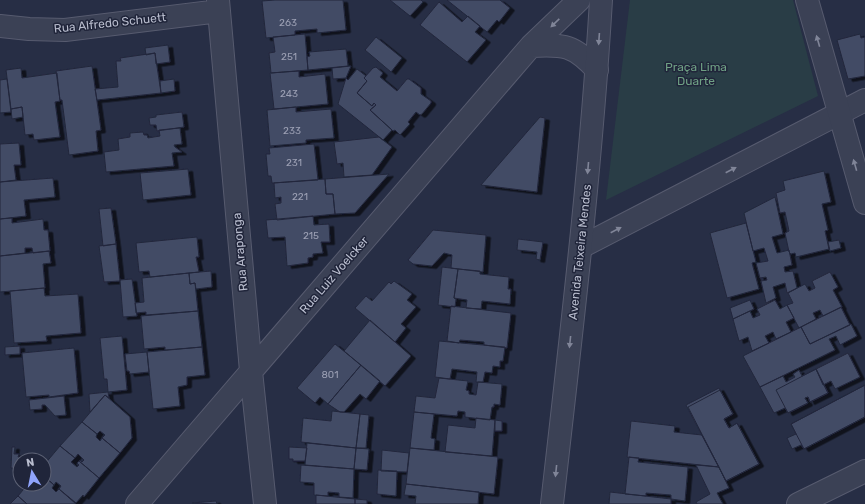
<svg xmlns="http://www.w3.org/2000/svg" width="865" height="504" viewBox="0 0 865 504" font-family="Rubik,sans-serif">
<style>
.green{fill:#293d46}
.building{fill:#434b65;stroke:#22273c;filter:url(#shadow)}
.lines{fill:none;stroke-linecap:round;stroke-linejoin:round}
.minor-casing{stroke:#575b6f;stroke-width:24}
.tertiary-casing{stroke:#575b6f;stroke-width:24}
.minor{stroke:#3b4155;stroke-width:22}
.tertiary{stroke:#3b4155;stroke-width:22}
.oneway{fill:#808598}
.labels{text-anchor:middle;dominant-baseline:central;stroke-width:3;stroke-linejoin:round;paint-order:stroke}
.number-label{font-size:10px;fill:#9ca0b4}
.street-label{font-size:12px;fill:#b9bdce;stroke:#20253a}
.park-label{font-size:12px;fill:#6fa084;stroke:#20253a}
</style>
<defs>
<filter id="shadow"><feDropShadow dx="4.5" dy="2.5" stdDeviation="0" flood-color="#0009"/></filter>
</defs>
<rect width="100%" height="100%" fill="#272e45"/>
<!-- green -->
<path class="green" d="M 630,0 L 793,0 L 818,96 L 606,200 Z"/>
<!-- building -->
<path class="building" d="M 275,0 L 343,0 L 346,30 L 317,33 L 317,29 L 295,31 L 295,35 L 266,38 L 262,1 Z
M 390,0 L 421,0 L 423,2 L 410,16 Z
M 447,0 L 500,0 L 510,8 L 499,22 L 497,20 L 487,32 Z
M 439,2 L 462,22 L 468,16 L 480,26 L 475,32 L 486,40 L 467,62 L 420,25 Z
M 305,34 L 308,70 L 271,73 L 269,53 L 275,52 L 273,37 Z
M 860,34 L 861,38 L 865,37 L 865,76 L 848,79 L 837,40 Z
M 376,37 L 402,58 L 391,72 L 365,50 Z
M 168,45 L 170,62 L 156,64 L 155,53 L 146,55 L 145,48 Z
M 346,49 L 348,66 L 308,70 L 307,57 L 310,56 L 309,52 Z
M 155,53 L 161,93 L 97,100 L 95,89 L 118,87 L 116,61 L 121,61 L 120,58 Z
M 92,66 L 101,130 L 96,131 L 98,151 L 69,155 L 62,100 L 60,100 L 56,71 Z
M 351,66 L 346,78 L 333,79 L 332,68 Z
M 376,67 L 383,73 L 380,77 L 397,91 L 407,79 L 409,79 L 421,88 L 421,94 L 431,101 L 431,103 L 422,114 L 420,115 L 416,112 L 408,122 L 410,124 L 400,135 L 395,130 L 393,131 L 370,110 L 376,105 L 374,103 L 372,106 L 357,93 L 367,81 L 364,78 L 373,68 Z
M 21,68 L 22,78 L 57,73 L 60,101 L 55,102 L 60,137 L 34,140 L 33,134 L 25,135 L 22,107 L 11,109 L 6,70 Z
M 357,69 L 366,76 L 364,78 L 367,81 L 357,93 L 372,106 L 374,103 L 376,105 L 370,110 L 392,130 L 383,140 L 338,104 L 346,78 L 348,80 Z
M 299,71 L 299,77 L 325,74 L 328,104 L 274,109 L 270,73 Z
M 7,79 L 11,112 L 0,113 L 0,80 Z
M 174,79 L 175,91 L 161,93 L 160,81 Z
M 22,107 L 23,117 L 12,119 L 11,109 Z
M 296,107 L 296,112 L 331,109 L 334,138 L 306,140 L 306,143 L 270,146 L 267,110 Z
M 182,112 L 184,127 L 157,131 L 156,125 L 150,125 L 149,118 L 156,117 L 156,115 Z
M 540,117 L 545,118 L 537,192 L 481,185 Z
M 180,128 L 182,144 L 174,145 L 175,147 L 182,152 L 172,153 L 174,166 L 106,172 L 104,152 L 119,150 L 118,139 L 130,137 L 130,133 L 143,132 L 144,135 L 147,135 L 148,138 L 160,136 L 159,130 Z
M 379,137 L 392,147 L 372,175 L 344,177 L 343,163 L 337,164 L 334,142 Z
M 19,143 L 21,165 L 14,165 L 16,180 L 0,182 L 0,144 Z
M 314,144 L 318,180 L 272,183 L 271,176 L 268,176 L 266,154 L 270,154 L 269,148 Z
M 188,169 L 191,195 L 143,200 L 140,173 Z
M 824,171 L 831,202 L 822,204 L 828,230 L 825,231 L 829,249 L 796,257 L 795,253 L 791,254 L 789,252 L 785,233 L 789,231 L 785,212 L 780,213 L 776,193 L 785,190 L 783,181 Z
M 389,174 L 355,213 L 335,214 L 333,194 L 326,194 L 325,179 Z
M 53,178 L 55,197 L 24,200 L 26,216 L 0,219 L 0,182 Z
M 325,179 L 326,194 L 333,194 L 335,214 L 277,220 L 275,204 L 281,203 L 281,197 L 275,198 L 274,183 Z
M 775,197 L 783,234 L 772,237 L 777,253 L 789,250 L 792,265 L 784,267 L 785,272 L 793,271 L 797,288 L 787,293 L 785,283 L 773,287 L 776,298 L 766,303 L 761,281 L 767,280 L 766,277 L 760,278 L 756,263 L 768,261 L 764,248 L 753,251 L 744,213 Z
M 111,208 L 116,244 L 103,246 L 99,209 Z
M 313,216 L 314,225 L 329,224 L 330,242 L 321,242 L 323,253 L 313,254 L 313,257 L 308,258 L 308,263 L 287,266 L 285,237 L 268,238 L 266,220 Z
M 12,218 L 12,223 L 43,219 L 44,230 L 48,230 L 50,251 L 33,253 L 32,248 L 25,248 L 25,253 L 0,256 L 0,219 Z
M 746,223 L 756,262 L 752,263 L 759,289 L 727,298 L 710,233 Z
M 433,230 L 486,235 L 483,272 L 451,268 L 452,255 L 444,253 L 432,266 L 413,264 L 408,260 Z
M 197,237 L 199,257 L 196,257 L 199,272 L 150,277 L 149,271 L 139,272 L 136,243 Z
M 518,239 L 543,242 L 540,260 L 536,259 L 537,252 L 517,250 Z
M 839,240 L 841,248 L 830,251 L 828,242 Z
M 116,244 L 120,281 L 104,282 L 99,246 Z
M 49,251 L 51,263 L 43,264 L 45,288 L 0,292 L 0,256 Z
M 442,267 L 458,269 L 454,298 L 456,299 L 455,307 L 438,305 Z
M 458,269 L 480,271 L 480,274 L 509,277 L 508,289 L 511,289 L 510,304 L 482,301 L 481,309 L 466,308 L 467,300 L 454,298 Z
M 211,271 L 212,287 L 196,289 L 195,283 L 190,284 L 189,273 Z
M 830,272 L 838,287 L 833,290 L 842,307 L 823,316 L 820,310 L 813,313 L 816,319 L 799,328 L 787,305 L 793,303 L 788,293 L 805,284 L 809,291 L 815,288 L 812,281 Z
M 189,273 L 190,284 L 195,283 L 198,311 L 146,315 L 146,312 L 136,313 L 135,303 L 144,302 L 142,278 Z
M 132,279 L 137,316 L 123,317 L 120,280 Z
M 394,281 L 412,294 L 407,300 L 416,307 L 401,324 L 406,328 L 395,342 L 355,308 L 366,296 L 372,301 L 389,282 L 391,284 Z
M 44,288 L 45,296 L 78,294 L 81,333 L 46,336 L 47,341 L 14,343 L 10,291 Z
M 750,300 L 754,309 L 733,319 L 730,308 Z
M 775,300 L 780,309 L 787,305 L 794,318 L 786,322 L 791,332 L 776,339 L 773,332 L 765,336 L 769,343 L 752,351 L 748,337 L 739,341 L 733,319 L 750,311 L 753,318 L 760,315 L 757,309 Z
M 451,306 L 511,313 L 507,348 L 484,345 L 484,342 L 460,340 L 459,343 L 447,341 Z
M 841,307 L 850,325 L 810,344 L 801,327 Z
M 198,311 L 202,347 L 165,350 L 165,347 L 144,349 L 141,316 Z
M 370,320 L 411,356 L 385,386 L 344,351 Z
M 851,324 L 857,336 L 840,345 L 836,336 L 829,339 L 835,350 L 760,387 L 743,356 L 801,327 L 810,344 Z
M 122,336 L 127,390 L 108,392 L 107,379 L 104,379 L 100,338 Z
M 439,341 L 505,347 L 503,361 L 500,361 L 500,367 L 493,366 L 492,373 L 485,372 L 483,382 L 476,382 L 477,372 L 452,369 L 450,379 L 435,377 Z
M 335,344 L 361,365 L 328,404 L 320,397 L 315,403 L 297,388 Z
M 20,346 L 20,354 L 5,355 L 5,347 Z
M 202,347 L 205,375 L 187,377 L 187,385 L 178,387 L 180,406 L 153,409 L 147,352 Z
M 74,348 L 78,393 L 49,397 L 49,395 L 26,397 L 22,353 Z
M 147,352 L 149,372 L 130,374 L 129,371 L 127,371 L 125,354 Z
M 848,353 L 860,377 L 835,389 L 831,381 L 823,385 L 816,369 Z
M 361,365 L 380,381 L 366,399 L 360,394 L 344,412 L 340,412 L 328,404 Z
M 816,369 L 828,393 L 810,402 L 808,397 L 805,398 L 808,403 L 788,413 L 776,390 Z
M 816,369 L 828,393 L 810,402 L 808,397 L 805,398 L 808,403 L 788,413 L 785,408 L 774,413 L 760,387 L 783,376 L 786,382 L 795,377 L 793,374 L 799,370 L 802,376 Z
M 439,378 L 468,381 L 466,390 L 469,391 L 469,394 L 476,395 L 478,382 L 502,384 L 500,405 L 494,404 L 494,407 L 492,407 L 490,420 L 465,417 L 465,412 L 458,411 L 457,416 L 414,412 L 416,396 L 435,398 Z
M 865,385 L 865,417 L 804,449 L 791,424 Z
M 865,385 L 865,417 L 804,449 L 801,445 L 792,449 L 787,438 L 796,434 L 791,424 Z
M 719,388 L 733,414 L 724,419 L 729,428 L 737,423 L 759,464 L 726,481 L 686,405 Z
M 720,390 L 733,414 L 724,419 L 729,428 L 737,423 L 759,464 L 726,481 L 688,407 Z
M 108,392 L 109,398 L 105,395 L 90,412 L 89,394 Z
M 105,395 L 130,417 L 132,438 L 120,453 L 102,438 L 105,435 L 100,431 L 97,434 L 82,422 Z
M 64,396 L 66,415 L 55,416 L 45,405 L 42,405 L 42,409 L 30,410 L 29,400 Z
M 332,411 L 360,414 L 356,448 L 301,442 L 303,418 L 331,421 Z
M 414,412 L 434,414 L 431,438 L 435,439 L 434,450 L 410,448 Z
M 360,414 L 369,415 L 366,448 L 356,448 Z
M 476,418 L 495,420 L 492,456 L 445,452 L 448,425 L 475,428 Z
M 495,420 L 502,421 L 502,431 L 495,431 Z
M 631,421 L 675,426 L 674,432 L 702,435 L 719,467 L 627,457 Z
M 82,422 L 97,434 L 96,437 L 100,441 L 102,438 L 120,453 L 99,478 L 79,461 L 80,460 L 82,462 L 84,460 L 78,454 L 75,458 L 60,446 Z
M 307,443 L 356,448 L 354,469 L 305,465 Z
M 60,446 L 75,458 L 71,462 L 77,467 L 79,465 L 77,463 L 79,461 L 99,478 L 84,497 L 83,495 L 76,503 L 59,489 L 61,486 L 56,482 L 54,485 L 44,476 L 44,465 Z
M 12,447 L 15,447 L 14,454 L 19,454 L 18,457 L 24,458 L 23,460 L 20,460 L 19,469 L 11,468 Z
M 289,447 L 307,448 L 305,461 L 293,461 L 293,459 L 289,459 Z
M 356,448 L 369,449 L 367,470 L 354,469 Z
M 410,448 L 498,457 L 494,494 L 406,484 Z
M 382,450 L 409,453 L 407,472 L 381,471 Z
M 629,457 L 639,458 L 638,462 L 688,467 L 685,501 L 671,499 L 671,495 L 646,493 L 646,496 L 625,494 Z
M 301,465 L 354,469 L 353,498 L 339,497 L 339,493 L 328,492 L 328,496 L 314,495 L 314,483 L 300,482 Z
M 696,465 L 719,467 L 729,488 L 717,493 L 723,504 L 697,504 L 696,502 L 710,494 Z
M 378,470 L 397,471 L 396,496 L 377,494 Z
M 44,476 L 54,485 L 52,488 L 56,492 L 59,489 L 76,504 L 27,504 L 18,496 L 28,484 L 44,484 Z
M 406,484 L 479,492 L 478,504 L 415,504 L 416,496 L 404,495 Z
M 610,492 L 671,499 L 671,504 L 609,504 Z
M 316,495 L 355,499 L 355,504 L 316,504 Z
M 18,496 L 27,504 L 10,504 Z
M 355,499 L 367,500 L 367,504 L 355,504 Z
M 216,501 L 217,504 L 192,503 Z"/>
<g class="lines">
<!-- minor casing -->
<g class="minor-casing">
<path id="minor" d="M 218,0 L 251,371 L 265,504
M 0,26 L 29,29 L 65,30 L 219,11
M 531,46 C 564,44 574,45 597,70
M 581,247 L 865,100
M 137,504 L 531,46 L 579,0
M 798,504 L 865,471"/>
</g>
<!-- tertiary casing -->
<g class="tertiary-casing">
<path id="tertiary" d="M 807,0 L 865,203
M 552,504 C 571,336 591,169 601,0"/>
</g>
<!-- minor -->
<use href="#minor" class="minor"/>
<!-- tertiary -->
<use href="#tertiary" class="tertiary"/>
</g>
<!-- one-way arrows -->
<defs><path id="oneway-solid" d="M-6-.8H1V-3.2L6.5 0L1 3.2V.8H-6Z"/></defs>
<g class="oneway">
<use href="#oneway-solid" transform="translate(555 23) rotate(136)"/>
<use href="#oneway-solid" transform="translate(599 39) rotate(94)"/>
<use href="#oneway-solid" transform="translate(818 41) rotate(-106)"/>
<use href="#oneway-solid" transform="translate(855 165) rotate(-106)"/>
<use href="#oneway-solid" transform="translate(588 168) rotate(95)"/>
<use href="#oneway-solid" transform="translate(731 170) rotate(-27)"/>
<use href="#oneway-solid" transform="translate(616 230) rotate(-27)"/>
<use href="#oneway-solid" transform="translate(570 342) rotate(96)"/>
<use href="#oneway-solid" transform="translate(556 471) rotate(96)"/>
</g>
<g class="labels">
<!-- number labels -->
<g class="number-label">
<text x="288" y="23">263</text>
<text x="289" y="57">251</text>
<text x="289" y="94">243</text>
<text x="292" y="131">233</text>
<text x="294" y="163">231</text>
<text x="300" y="197">221</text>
<text x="311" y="236">215</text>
<text x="330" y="375">801</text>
</g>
<!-- street labels -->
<g class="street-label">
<text transform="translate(110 23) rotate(-6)">Rua Alfredo Schuett</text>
<text transform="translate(240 252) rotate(-95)">Rua Araponga</text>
<text transform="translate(580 252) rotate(-84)">Avenida Teixeira Mendes</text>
<text transform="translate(334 275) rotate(-49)">Rua Luiz Voelcker</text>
</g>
<!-- park labels -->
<g class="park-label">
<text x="696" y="67">Praça Lima<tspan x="696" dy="14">Duarte</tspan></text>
</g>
</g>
<!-- north arrow -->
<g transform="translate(32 472) rotate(350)"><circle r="19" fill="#20253a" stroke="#5d6275"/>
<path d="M0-3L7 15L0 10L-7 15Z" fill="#90a4fc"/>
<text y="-6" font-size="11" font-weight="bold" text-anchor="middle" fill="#b9bdce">N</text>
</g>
</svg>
